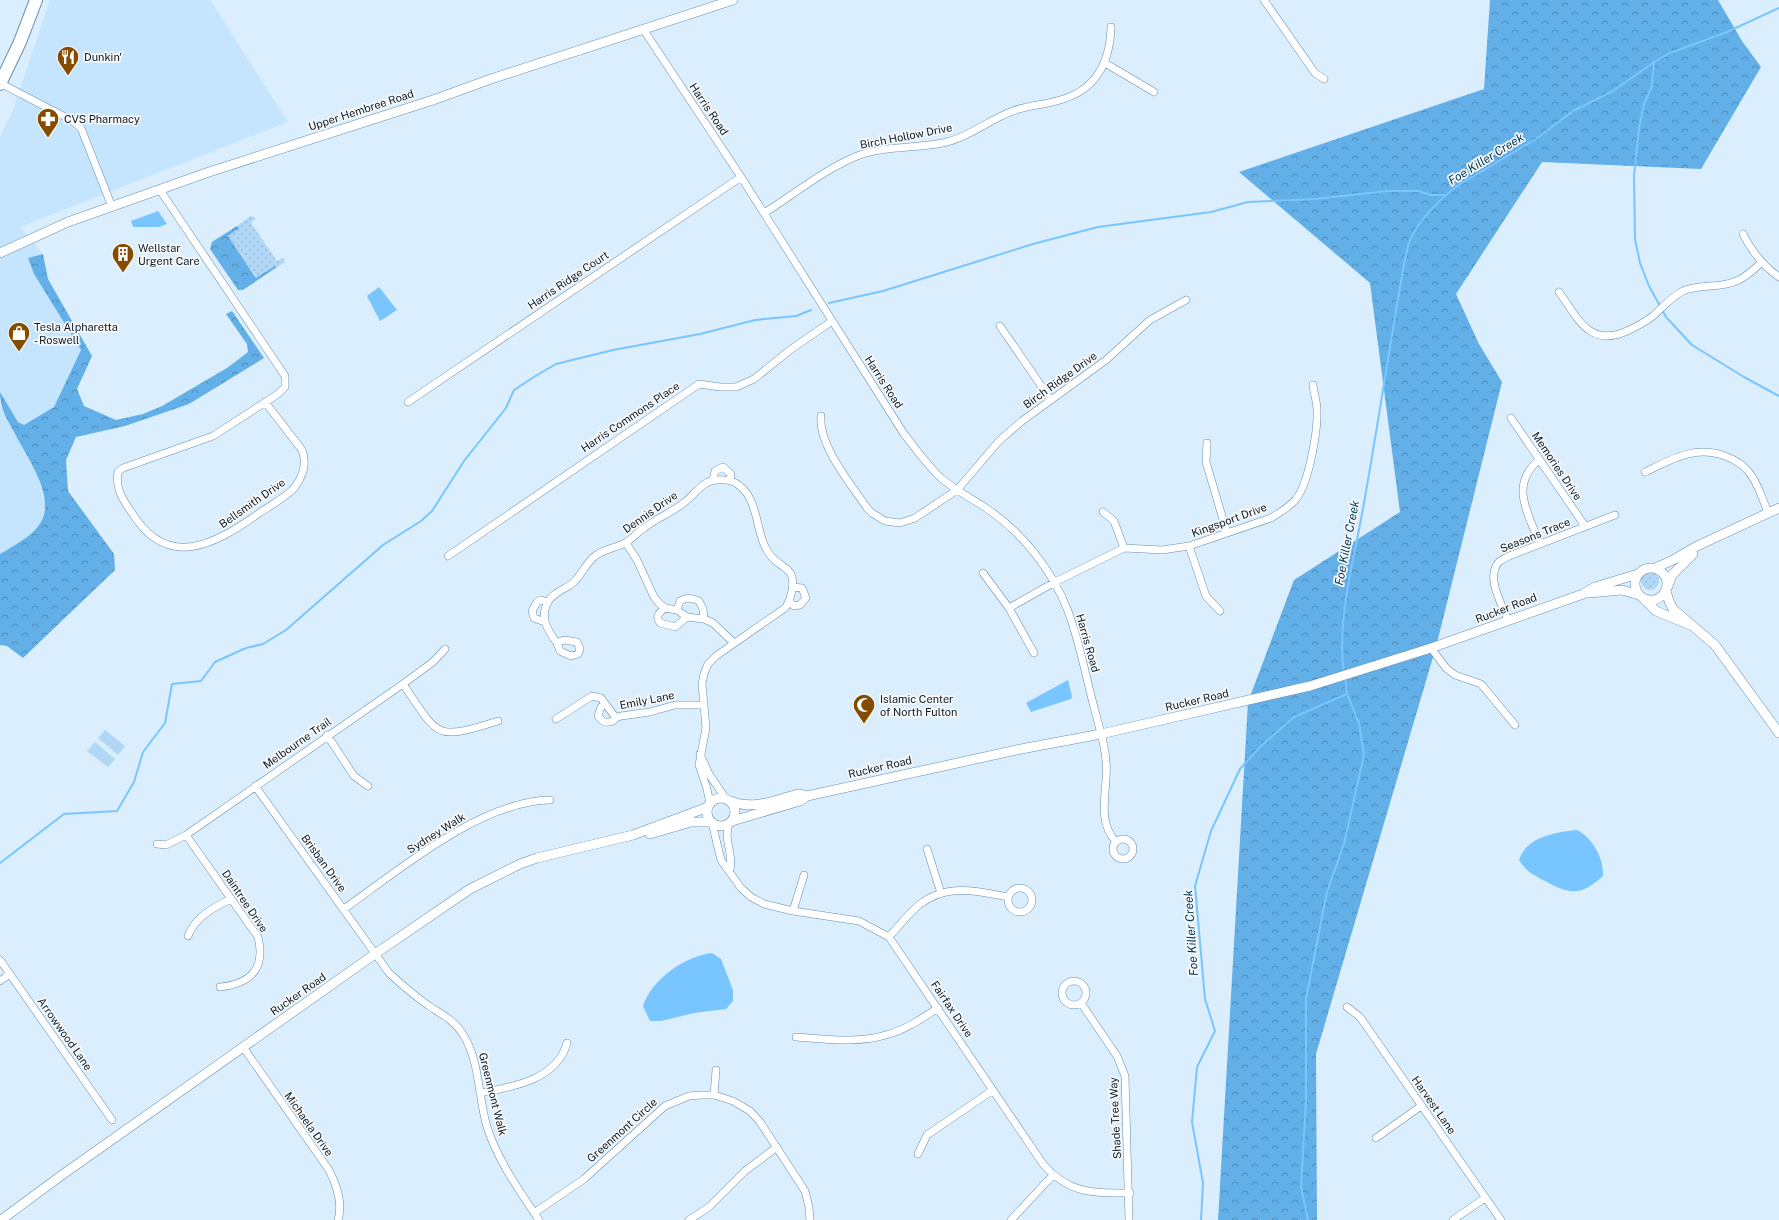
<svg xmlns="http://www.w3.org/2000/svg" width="1779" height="1220" viewBox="0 0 1779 1220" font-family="'Public Sans',sans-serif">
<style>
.built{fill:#c5e5fe}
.green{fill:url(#green-dots)}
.forest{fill:url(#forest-crowns)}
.pitch{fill:#b0d7f6}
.water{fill:#79c5ff}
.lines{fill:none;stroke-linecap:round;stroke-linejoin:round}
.stream{stroke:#79c5ff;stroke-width:2}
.street-casing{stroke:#638eb1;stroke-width:8}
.secondary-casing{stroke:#638eb1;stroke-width:10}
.highway-casing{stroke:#638eb1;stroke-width:14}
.street{stroke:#fff;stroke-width:7}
.secondary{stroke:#fff;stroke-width:9}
.highway{stroke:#fff;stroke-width:12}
.labels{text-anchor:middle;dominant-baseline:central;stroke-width:3.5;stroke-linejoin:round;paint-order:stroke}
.poi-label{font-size:11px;fill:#0b1d2b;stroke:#f8f8f8;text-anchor:start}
.street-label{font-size:11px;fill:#0b1d2b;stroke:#f8f8f8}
.water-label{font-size:12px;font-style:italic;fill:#003e62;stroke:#f8f8f8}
</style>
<defs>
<pattern id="green-dots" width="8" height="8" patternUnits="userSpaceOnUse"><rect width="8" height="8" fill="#b0d7f6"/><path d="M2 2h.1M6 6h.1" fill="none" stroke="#96b8d3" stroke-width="1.8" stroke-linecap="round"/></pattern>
<pattern id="forest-crowns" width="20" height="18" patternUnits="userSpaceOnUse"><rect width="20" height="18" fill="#63afe8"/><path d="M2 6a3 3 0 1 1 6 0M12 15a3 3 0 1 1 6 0" fill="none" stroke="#508ebc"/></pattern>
</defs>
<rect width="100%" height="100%" fill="#dbeefd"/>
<!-- built -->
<path class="built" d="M 50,0 L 210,0 L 288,122 L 20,227 L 43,254 L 28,258 L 34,274 L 81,350 L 54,407 L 24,425 L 18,422 L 0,392 L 0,136 L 12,113 Z
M 0,406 L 37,475 L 46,507 L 41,523 L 24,539 L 0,554 Z"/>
<!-- green -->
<path class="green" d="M 251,216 L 256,218 L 251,223 L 277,261 L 283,258 L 285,260 L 284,263 L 277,267 L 275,266 L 257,278 L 228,236 L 238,228 L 237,226 Z
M1641 581a9 9 0 1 1 18 0a9 9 0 1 1-18 0Z"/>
<!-- forest -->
<path class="forest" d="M 1490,0 L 1718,0 L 1742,41 L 1761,67 L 1701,169 L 1542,162 L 1456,294 L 1479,344 L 1502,382 L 1436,647 L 1316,1054 L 1317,1220 L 1218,1220 L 1248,702 L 1294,580 L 1400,512 L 1370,283 L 1239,172 L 1484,89 Z
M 237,226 L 239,228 L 228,236 L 256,278 L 275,266 L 277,267 L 243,290 L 238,290 L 210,249 L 212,242 Z
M 43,254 L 48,279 L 92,356 L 77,389 L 84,406 L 116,420 L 143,414 L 162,406 L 227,368 L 248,352 L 247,344 L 226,314 L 232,311 L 264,358 L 189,404 L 125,426 L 76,437 L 66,460 L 68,491 L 114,554 L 115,570 L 23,658 L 7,646 L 0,645 L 0,554 C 13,546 33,536 41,522 C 56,496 26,456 14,432 C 6,417 0,409 0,392 L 18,422 L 24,425 L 54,407 L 81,350 L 34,274 L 28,258 Z"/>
<!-- pitch -->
<path class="pitch" d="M 105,730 L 125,746 L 118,755 L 98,738 Z
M 95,742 L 115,759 L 108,767 L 87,751 Z"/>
<!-- water -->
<path class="water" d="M 158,211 L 167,224 L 159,227 L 133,227 L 131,221 Z
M 379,287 L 397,310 L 380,321 L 367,296 Z
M 1068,680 L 1072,696 L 1071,699 L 1031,712 L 1026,703 Z
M 1577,830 C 1593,838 1604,859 1603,876 C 1580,897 1569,894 1545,881 C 1532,874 1527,872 1519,860 C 1526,837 1556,832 1577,830 Z
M 712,953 L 721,959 L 733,990 L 733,1001 L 726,1009 L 694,1013 L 661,1021 L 650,1021 L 643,1006 C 652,979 685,956 712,953 Z"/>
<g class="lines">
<!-- stream -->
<path class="stream" d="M 1654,62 L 1652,86 L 1644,104 L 1639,128 L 1634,176 L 1635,239 L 1640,263 L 1649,286 L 1666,317 L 1692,345 L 1744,377 L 1779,396
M 829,303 L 883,291 L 1033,244 L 1098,227 L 1211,212 L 1248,202 L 1315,199 L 1388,191 L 1419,191 L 1430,195 L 1445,195
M 1344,673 C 1336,618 1355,557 1364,503 C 1378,424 1390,344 1404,264 C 1406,257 1407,247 1410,240 C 1420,219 1439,200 1457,186 L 1536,139 L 1573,111 L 1613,91 L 1654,62 L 1670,53 L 1727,32 L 1779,8
M 0,863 L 64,814 L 117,811 L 134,782 L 143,752 L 165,723 L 172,684 L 201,681 L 215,662 L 246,648 L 263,644 L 286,630 L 383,545 L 421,521 L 432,511 L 464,461 L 506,408 L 514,390 L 537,375 L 556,364 L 613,350 L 700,334 L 755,320 L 796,316 L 811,310
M 1201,1220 L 1203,1183 L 1192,1122 L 1197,1067 L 1215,1031 L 1205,999 L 1195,886 L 1211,831 L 1240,769 L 1261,746 L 1294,717 L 1347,694 L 1345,677
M 1308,1220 L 1301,1187 L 1306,1101 L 1306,999 L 1327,892 L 1344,844 L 1364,755 L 1359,723 L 1347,694"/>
<!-- street casing -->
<g class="street-casing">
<path id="street" d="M 1264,0 L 1315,73 L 1324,79
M 643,29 L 741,177 L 904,434 C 916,449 927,465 941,478 C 955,490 971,498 986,508 C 1023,533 1052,570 1068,611 C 1080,643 1086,678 1095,711 C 1099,727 1105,744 1106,761 C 1109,789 1095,819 1116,842
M 1105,63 L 1154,92
M 0,83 L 73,121 L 81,128 L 112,207
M 160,190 L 285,376 L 285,387 L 278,394 L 213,436 L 123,468 L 118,472 C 115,489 123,500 132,513 C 168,571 215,544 258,514 C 268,507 288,496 295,487 C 303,476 307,463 302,450 L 265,402
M 764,213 C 793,195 825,169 857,156 C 886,145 918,149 947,142 C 971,136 990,119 1013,111 C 1028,105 1045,105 1060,100 C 1096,90 1110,62 1111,27
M 1743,234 C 1752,252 1762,265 1779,277
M 1559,292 C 1578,318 1589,348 1627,331 C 1636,327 1645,322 1653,316 C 1663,307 1671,297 1683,291 C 1692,287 1701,287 1710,286 C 1735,285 1744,279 1761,263
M 1000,326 L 1051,400
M 408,402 L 741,177
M 821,416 C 818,445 851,484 867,508 L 872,513 L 885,521 L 900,523 L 915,518 L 957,490 L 999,441 L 1022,421 L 1106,360 L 1150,320 L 1186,300
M 1511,418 L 1585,526
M 1207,443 L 1206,462 L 1227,533
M 1539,460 C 1509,485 1528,513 1540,544
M 1645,472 C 1672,459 1695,445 1725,456 C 1733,459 1743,465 1748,471 C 1758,482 1762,499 1768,512
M 713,480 L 715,471 L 723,467 L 731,474 L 730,480
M 1103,512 L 1114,521 L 1124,548
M 626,543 L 637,560 L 654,597 L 659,603 L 665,608 L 677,610 L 687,617 L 704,619 L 713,623 L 734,643
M 1189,546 L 1206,596 L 1220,611
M 448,556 L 699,384 L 720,387 L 736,387 L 754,379 L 790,350 L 832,321
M 983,573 L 1009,608 L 1034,653
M 790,602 L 794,606 L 800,605 L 806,598 L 802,588 L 793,587
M 665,608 C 659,613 655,616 660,623 L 675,627 L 687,617
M 1009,608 L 1055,582 L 1124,548 L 1162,550 L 1189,546 L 1271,518 C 1279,513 1290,507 1296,499 C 1309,483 1318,430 1317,410 C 1317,402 1314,393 1313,385
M 677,610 L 680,601 C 687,597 692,598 699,601 L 703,609 L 704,619
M 1508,620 C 1502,604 1486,579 1498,563 C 1500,560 1506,558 1509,556 L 1615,515
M 545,622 L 534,618 L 532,611 L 537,602 L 541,600 L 548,602
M 564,640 L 577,642 L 580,649 L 578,654 L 571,656 L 560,651 L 557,643 Z
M 557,643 C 548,631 539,617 548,602 C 553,592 566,589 574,582 C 582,574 586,563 595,556 C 603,549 616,548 625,543 C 632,539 638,532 644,528 C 657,518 673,512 685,502 C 693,496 698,487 708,482 C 715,479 727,479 734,482 C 762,497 753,535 771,556 C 783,571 796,566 792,591 C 790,598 790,602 785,608 L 716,656 L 708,664 L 704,674 L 702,684 L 706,728 L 699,765 L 707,789 L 710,804
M 1431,648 L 1446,668 L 1455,675 L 1481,684 L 1515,725
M 403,684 C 439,737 434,741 498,721
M 605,704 L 601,707 L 598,716 C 603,722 606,724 613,721 L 616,718 L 621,716 L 650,712 L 675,705 L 704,705
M 556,719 L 592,696 L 601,698 L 616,718
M 327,735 L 354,776 L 368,786
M 700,754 L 709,774 L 726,799
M 255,786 L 389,973 C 402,985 415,996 429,1006 C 441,1014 454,1020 462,1033 C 480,1059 478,1097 487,1127 C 498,1161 519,1190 539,1220
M 712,823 L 721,860 L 741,888 L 751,897 L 764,904 L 793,911 L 859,921 L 889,937 L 1043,1164 C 1069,1194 1092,1193 1130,1193
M 729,824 C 723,840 734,854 730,870
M 186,835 L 258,937 C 266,969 250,984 220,987
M1113 849a10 10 0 1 1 20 0a10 10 0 1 1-20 0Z
M 157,844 L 166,845 L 186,835 L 403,684 L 433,662 L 445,649
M 927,849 L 941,893
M1008 900a12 12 0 1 1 24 0a12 12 0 1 1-24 0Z
M 344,909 C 399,870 481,801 550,800
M 793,911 L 804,875
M 188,936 C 195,917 214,907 231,899
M 889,937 C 898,927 908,914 919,905 C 946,883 977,891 1008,897
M 0,960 L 112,1120
M1062 993a12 12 0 1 1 24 0a12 12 0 1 1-24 0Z
M 0,981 L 10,974
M 1081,1003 L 1117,1056 L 1125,1076 L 1129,1220
M 1347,1007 L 1360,1017 L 1501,1220
M 796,1037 C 827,1039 859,1044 889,1034 C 907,1029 922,1018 938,1008
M 243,1047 L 329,1170 C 337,1186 343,1203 338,1220
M 480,1093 C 512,1087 557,1080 567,1043
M 714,1095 L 716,1070
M 1376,1138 L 1421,1106
M 918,1154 L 927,1135 L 993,1090
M 534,1213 L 584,1179 L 665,1106 L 689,1096 L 701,1095 L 714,1095 L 733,1101 L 750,1111 L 760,1122 L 805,1191 L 809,1207 L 810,1220
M 689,1220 L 709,1207 L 745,1171 L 777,1147
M 1011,1220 L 1053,1175
M 1453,1220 L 1485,1198"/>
</g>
<!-- secondary casing -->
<g class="secondary-casing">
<path id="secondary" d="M 0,253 L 68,222 L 209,172 L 433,100 L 491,79 L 733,0
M1635 584a16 16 0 1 1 32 0a16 16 0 1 1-32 0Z
M 1655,568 L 1673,560 L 1695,547 L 1779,508
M 1668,586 L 1672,575 L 1693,554
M 1666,591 L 1669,601 L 1673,609 L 1715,645 L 1779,733
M 1589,593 L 1622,590 L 1639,595
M 1643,598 L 1656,611 L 1690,625
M707 812a14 14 0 1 1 28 0a14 14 0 1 1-28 0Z
M 730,801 C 756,811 775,799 800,794 L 807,796 L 1021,749 L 1101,734 L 1310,686 L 1431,648 L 1583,594 L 1595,587 L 1638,574
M 732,821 L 800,801 L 807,796
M 650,834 L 691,822 L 710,822
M 1,1220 L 62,1175 L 375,954 L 470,889 L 520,864 L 537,858 L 633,835 L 708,807"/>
</g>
<!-- highway casing -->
<g class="highway-casing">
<path id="highway" d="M 0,84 L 20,42 L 36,0"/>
</g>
<!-- street -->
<use href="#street" class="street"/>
<!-- secondary -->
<use href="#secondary" class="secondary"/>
<!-- highway -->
<use href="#highway" class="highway"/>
</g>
<!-- icons -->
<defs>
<g id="restaurant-pin" transform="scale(1.15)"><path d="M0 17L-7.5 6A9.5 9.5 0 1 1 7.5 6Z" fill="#854c00" stroke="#f8f8f8"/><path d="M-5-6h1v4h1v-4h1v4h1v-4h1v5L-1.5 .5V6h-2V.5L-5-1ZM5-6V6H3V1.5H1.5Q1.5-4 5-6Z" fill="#fff"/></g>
<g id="pharmacy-pin" transform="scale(1.15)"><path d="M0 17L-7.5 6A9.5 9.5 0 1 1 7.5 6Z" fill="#854c00" stroke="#f8f8f8"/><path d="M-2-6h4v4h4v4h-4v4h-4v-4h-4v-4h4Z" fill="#fff"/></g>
<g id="building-pin" transform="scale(1.15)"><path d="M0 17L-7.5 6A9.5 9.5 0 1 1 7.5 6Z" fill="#854c00" stroke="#f8f8f8"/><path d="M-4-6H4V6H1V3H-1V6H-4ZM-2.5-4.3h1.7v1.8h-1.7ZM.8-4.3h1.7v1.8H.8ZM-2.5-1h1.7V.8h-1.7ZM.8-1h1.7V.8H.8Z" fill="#fff"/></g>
<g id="shop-pin" transform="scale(1.15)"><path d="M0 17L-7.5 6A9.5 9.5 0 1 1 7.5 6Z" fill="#854c00" stroke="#f8f8f8"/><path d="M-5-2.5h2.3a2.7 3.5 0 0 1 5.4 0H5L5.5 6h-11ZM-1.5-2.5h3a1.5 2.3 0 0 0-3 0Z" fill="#fff"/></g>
<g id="mosque-pin" transform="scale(1.15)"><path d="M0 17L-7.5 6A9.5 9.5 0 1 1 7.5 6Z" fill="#854c00" stroke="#f8f8f8"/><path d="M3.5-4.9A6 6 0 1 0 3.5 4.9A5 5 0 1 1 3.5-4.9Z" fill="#fff"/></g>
</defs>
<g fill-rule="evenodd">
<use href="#restaurant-pin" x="68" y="57"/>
<use href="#pharmacy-pin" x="48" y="119"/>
<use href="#building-pin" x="123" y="254"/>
<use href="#shop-pin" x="19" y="333"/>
<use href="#mosque-pin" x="864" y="705"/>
</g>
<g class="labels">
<!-- poi labels -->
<g class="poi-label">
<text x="84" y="57">Dunkin'</text>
<text x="64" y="119">CVS Pharmacy</text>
<text x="138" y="248">Wellstar<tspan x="138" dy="13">Urgent Care</tspan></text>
<text x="34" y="327">Tesla Alpharetta<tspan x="34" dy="13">- Roswell</tspan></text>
<text x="880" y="699">Islamic Center<tspan x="880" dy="13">of North Fulton</tspan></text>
</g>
<!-- street labels -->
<g class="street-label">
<text transform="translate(709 109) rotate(56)">Harris Road</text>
<text transform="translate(361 110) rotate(-18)">Upper Hembree Road</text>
<text transform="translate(906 136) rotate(-11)">Birch Hollow Drive</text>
<text transform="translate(568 280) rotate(-34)">Harris Ridge Court</text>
<text transform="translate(1060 380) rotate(-36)">Birch Ridge Drive</text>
<text transform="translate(884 382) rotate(57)">Harris Road</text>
<text transform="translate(630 417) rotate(-34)">Harris Commons Place</text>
<text transform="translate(1557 466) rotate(56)">Memories Drive</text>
<text transform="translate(252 503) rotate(-35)">Bellsmith Drive</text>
<text transform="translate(650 512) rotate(-35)">Dennis Drive</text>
<text transform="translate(1229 520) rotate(-20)">Kingsport Drive</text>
<text transform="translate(1535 535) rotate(-22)">Seasons Trace</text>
<text transform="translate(1506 608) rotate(-21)">Rucker Road</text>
<text transform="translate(1088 643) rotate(74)">Harris Road</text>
<text transform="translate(647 700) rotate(-11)">Emily Lane</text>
<text transform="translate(1197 700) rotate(-13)">Rucker Road</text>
<text transform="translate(297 743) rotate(-35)">Melbourne Trail</text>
<text transform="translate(880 767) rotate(-13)">Rucker Road</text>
<text transform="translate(436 833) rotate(-32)">Sydney Walk</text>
<text transform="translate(324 863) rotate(54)">Brisban Drive</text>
<text transform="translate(245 901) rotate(56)">Daintree Drive</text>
<text transform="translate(298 994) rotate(-35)">Rucker Road</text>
<text transform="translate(952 1009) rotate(56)">Fairfax Drive</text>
<text transform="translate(65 1034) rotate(55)">Arrowwood Lane</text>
<text transform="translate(493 1094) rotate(76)">Greenmont Walk</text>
<text transform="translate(1434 1105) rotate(55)">Harvest Lane</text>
<text transform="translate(1115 1118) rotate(-93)">Shade Tree Way</text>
<text transform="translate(309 1124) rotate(55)">Michaela Drive</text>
<text transform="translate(622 1130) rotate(-42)">Greenmont Circle</text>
</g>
<!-- water labels -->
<g class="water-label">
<text transform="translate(1486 159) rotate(-32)">Foe Killer Creek</text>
<text transform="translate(1347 543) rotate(-79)">Foe Killer Creek</text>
<text transform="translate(1191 933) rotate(-94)">Foe Killer Creek</text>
</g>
</g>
</svg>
